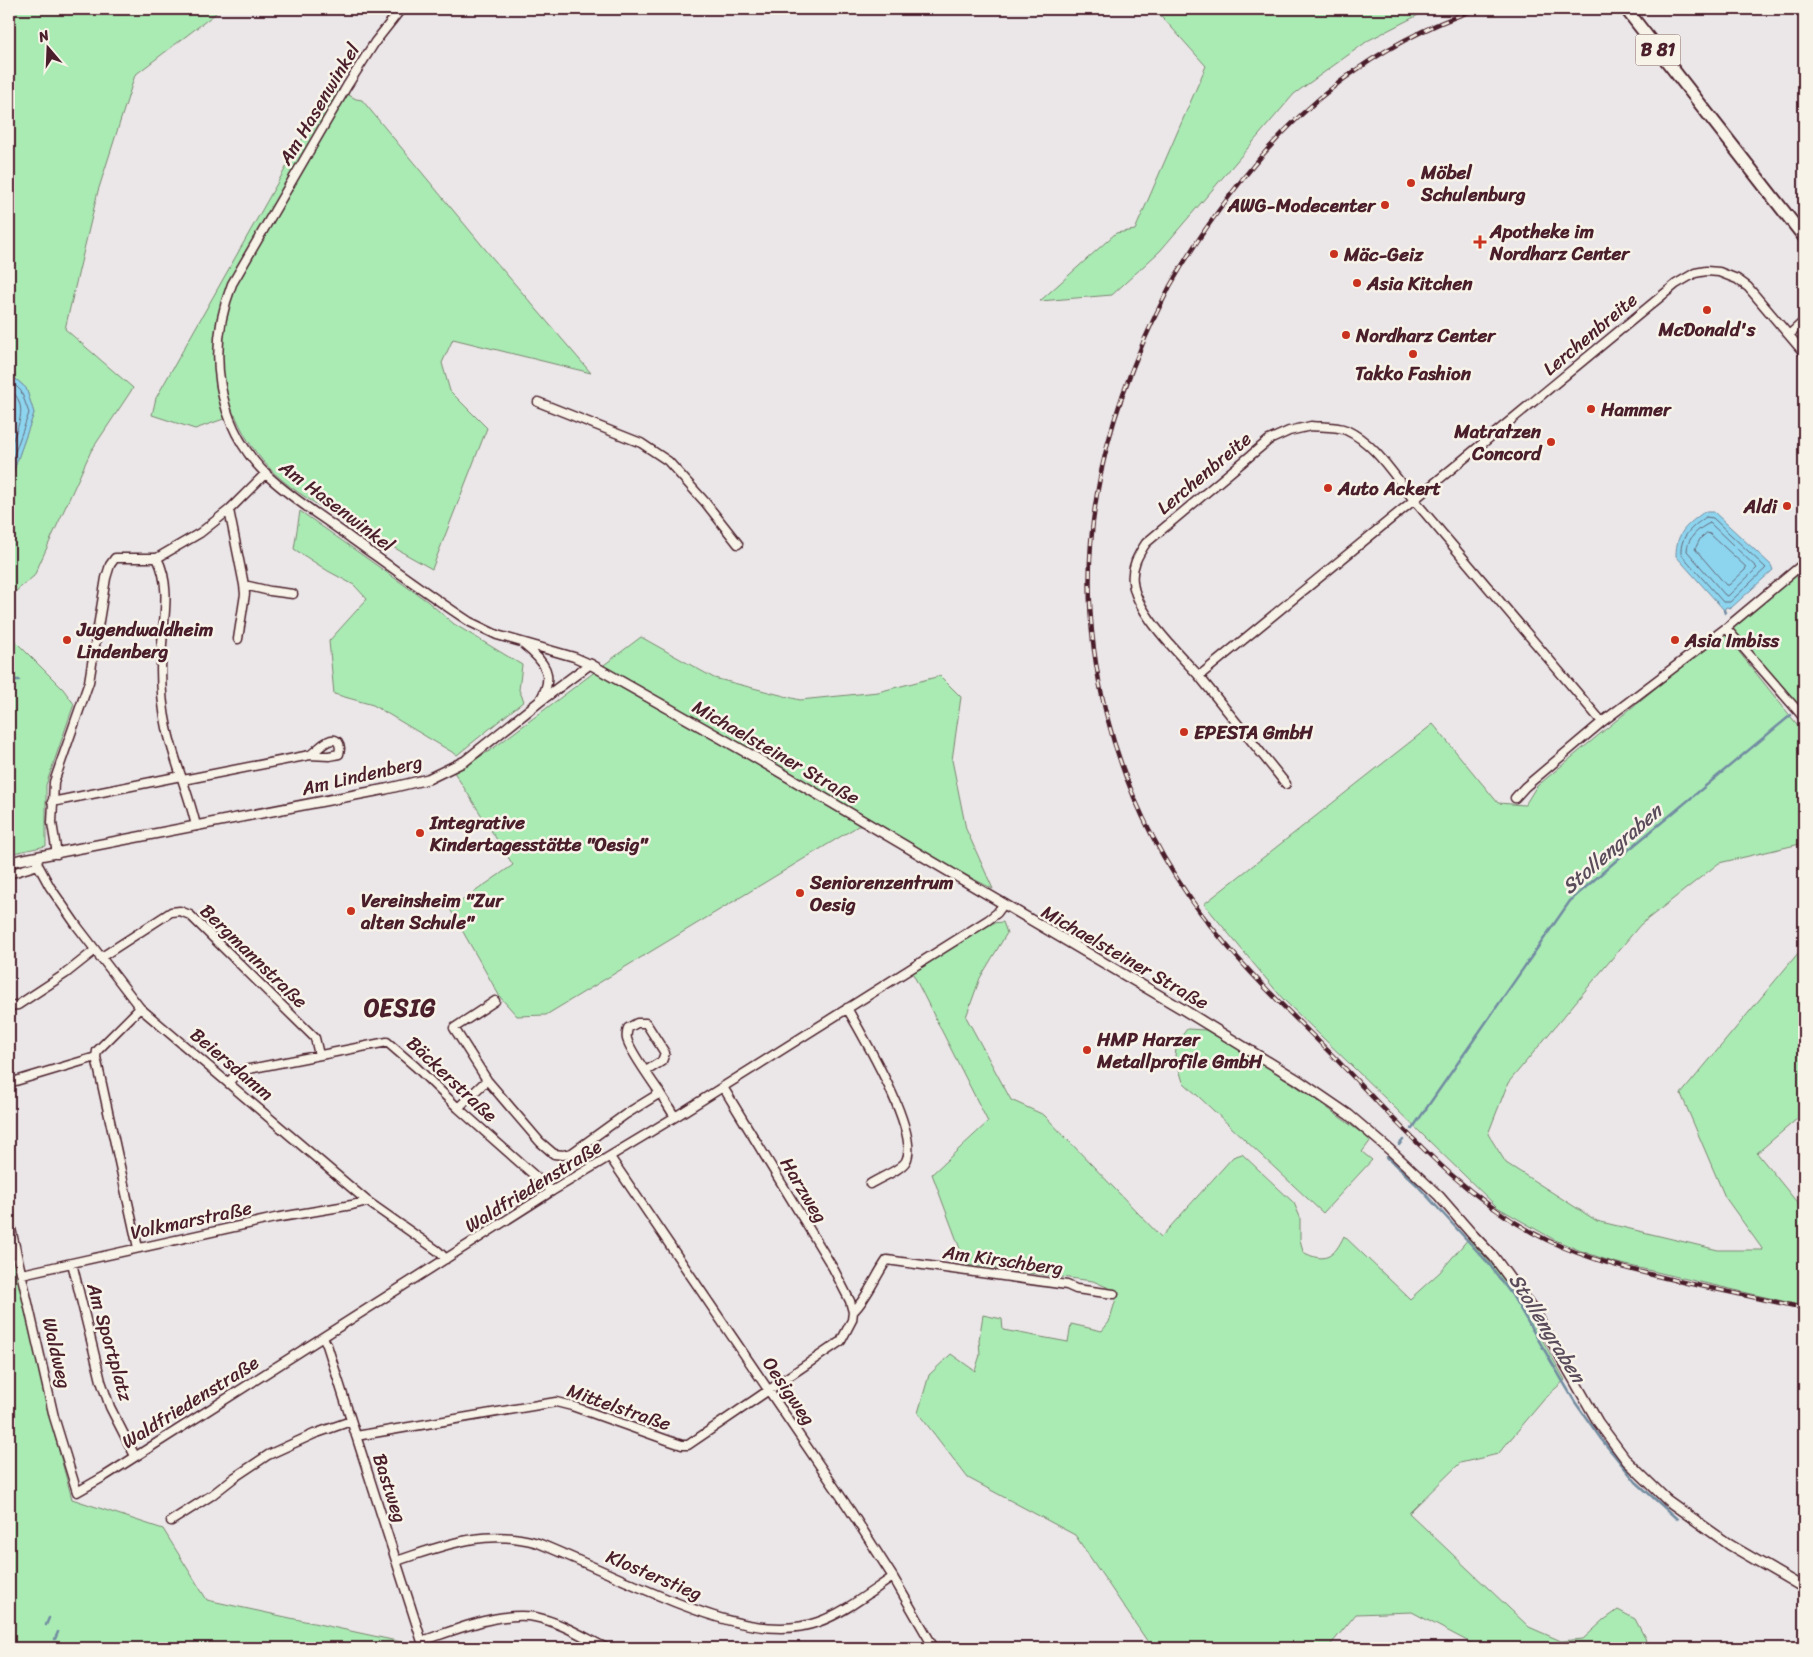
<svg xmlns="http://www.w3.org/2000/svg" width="1813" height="1657" viewBox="0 0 1813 1657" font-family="Sriracha,sans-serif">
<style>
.green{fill:#aaebb4;stroke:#7a8570}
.water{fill:#8dd5ef;stroke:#728ca1}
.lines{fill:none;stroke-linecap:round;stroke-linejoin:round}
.shore{stroke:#656879;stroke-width:1}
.stream{stroke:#728ca1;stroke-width:2.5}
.minor-casing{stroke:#4a1f2b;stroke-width:11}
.tertiary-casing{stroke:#4a1f2b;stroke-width:12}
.primary-casing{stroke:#4a1f2b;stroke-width:15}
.minor{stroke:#f7f3e8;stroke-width:8}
.tertiary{stroke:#f7f3e8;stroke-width:9}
.primary{stroke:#f7f3e8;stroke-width:11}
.rail-casing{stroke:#4a1f2b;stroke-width:4.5}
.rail{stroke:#f7f3e8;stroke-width:2.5;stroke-dasharray:8;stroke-linecap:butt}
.poi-dot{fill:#c8321e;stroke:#f7f3e8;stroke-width:2}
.labels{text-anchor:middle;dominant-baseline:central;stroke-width:5;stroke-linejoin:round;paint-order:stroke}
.shield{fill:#f7f3e8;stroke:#7e5f64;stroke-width:1}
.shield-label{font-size:18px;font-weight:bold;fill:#4a1f2b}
.street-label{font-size:19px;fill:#4a1f2b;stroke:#f7f3e8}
.poi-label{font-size:19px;font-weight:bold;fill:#4a1f2b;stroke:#f7f3e8;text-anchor:start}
.water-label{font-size:20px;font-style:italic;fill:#5b4c5c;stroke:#f7f3e8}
.district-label{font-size:24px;font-weight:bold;letter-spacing:1px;fill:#4a1f2b;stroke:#f7f3e8}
</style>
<rect width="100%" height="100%" fill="#ebe7e8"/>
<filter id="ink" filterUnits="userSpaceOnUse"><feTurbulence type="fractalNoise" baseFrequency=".02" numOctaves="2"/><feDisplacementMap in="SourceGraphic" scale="10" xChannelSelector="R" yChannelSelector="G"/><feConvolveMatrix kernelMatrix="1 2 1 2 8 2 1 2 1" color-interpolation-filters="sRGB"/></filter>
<g filter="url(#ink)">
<!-- green -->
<path class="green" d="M 9,9 L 219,9 L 215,14 L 135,75 L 98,191 L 65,329 L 133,388 L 91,451 L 34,576 L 9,597 L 9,484 L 34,413 L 26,388 L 9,373 Z
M 1155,9 L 1430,9 L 1369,40 L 1294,94 L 1160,251 L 1112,295 L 1040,301 L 1116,233 L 1135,230 L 1206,66 Z
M 332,86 L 356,99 L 362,100 L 490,255 L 591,373 L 453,339 L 442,363 L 450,391 L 487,428 L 432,569 C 405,554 379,539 352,524 C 299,495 260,474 235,415 L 195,429 L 152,415 L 156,398 Z
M 300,511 L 427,601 L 454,624 L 522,665 L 519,690 L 524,701 L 457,755 L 373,705 L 334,694 L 329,641 L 367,599 L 354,585 L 328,571 L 294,549 Z
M 1804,567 L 1804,711 L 1730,626 Z
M 9,615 L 11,637 L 63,689 L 74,704 L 46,785 L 46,846 L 9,854 Z
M 1723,632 L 1804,733 L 1804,851 L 1800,844 L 1719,863 L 1640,925 L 1508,1083 L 1488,1134 L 1506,1163 L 1597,1221 L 1718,1250 L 1763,1250 L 1725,1197 L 1681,1094 L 1804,946 L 1804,1113 L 1757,1153 L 1804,1211 L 1804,1306 L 1613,1262 L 1581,1251 L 1553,1239 L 1497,1207 L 1283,999 L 1204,904 L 1433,724 L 1498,803 L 1525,805 L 1536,787 Z
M 641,637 L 714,678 L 800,700 L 878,692 L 940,676 L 961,697 L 952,760 L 966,829 L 993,889 L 871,826 L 858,826 L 546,1015 L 517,1016 L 500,997 L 450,909 L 513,865 L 454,772 L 491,750 Z
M 1003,922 L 1007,933 L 980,978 L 966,1017 L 1011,1100 L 1044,1115 L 1161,1237 L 1233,1157 L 1242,1154 L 1294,1203 L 1300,1217 L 1300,1239 L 1303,1252 C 1325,1264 1334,1257 1344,1236 L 1410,1299 L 1440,1272 L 1469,1238 L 1514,1290 L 1565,1380 L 1547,1396 L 1498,1454 L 1460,1463 L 1409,1513 L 1529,1627 L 1561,1641 L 1583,1639 L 1604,1620 L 1618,1610 L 1635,1619 L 1646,1640 L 1639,1648 L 1485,1648 L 1469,1642 L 1412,1612 L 1356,1614 L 1328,1648 L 1152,1648 L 1075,1535 L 968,1478 L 918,1413 L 929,1375 L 951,1354 L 975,1371 L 980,1355 L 979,1340 L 983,1315 L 1002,1319 L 1003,1330 L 1068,1342 L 1071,1324 L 1102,1331 L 1109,1322 L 1118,1292 L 1093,1281 L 966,1265 L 932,1174 L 988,1122 L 912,972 L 983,928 L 993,923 Z
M 1187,1029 L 1206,1030 L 1248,1054 L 1311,1096 L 1371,1140 L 1362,1152 L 1372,1160 L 1323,1213 L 1183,1082 L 1175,1056 L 1177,1042 Z
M 9,1228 L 36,1342 L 50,1418 L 72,1499 L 163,1529 L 207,1600 L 420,1646 L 421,1648 L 9,1648 Z"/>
<!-- water -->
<path class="water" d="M 9,373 L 26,388 L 34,413 L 9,484 Z
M 1704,512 L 1714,512 L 1771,565 L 1773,570 L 1731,608 L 1726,607 L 1724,610 L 1676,556 C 1676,532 1687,525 1704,512 Z"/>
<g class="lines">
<!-- shore -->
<path class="shore" d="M 9,379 L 21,391 L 29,413 L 9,469
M 9,388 C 31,407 17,427 9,450
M 1706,517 L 1713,518 L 1766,568 L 1730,602 L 1723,602 L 1681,554 C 1680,536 1692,527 1706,517 Z
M 1710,523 L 1757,568 L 1728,596 L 1725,595 L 1687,551 C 1687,538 1699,528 1710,523 Z
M 1707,533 L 1710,534 L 1746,567 L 1745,570 L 1729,585 L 1726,585 L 1695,549 L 1700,539 Z"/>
<!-- stream -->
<path class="stream" d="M 1724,610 L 1725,613
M 9,680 L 19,680
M 1412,1129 L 1570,901 L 1626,852 L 1791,715
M 1399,1145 L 1403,1140
M 1387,1157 L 1416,1184 L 1489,1264 L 1512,1295 L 1575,1402 L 1601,1439 L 1636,1482 L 1677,1519
M 46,1625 L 49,1618
M 55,1639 L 58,1632"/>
<!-- minor casing -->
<g class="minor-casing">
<path id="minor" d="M 401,9 L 375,42 L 347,86 L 232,284 C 207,349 215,424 267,475 C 292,499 324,518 352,539 C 391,567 430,596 470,622 L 497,635 L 574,657 L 590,664
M 1789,335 L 1804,321
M 1804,353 L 1748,287 L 1737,279 L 1719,272 L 1706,271 L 1695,273 L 1676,284 L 1414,500 L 1602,722 L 1726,628 L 1804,563
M 538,402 L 641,443 L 668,461 L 705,502 L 738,544
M 1311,426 C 1322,427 1336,426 1346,430 C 1375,443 1394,476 1414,500 L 1199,676 C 1179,654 1135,611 1133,582 C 1131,567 1138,555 1146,543 L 1269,440 L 1289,431 Z
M 229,510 L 244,585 L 270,591 L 293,594
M 157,558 C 171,585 164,616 162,644 C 160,672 161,701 167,728 C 174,762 189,793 196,826
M 1726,628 L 1804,718
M 238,639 L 245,594 L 244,585
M 524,645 C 544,661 556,675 540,700
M 1199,676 L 1286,784
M 183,780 L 310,755 L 329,756 L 339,754 C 340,750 341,746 338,742 C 330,734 317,751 310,755
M 1515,798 L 1525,787 L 1602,722
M 52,802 L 181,776
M 57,854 L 52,823 L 54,782 L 89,682 L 106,578 L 110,565 L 115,558 L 157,558 L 200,533 L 229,510 L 266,473
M 37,858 L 38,865 L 50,887 L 77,926 L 140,1008 L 367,1201 L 438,1251 L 446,1259
M 9,874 L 38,865
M 100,958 L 171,912 L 180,911 L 190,915 L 315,1038 L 319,1055
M 9,1006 L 18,1005 L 65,974 L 94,951
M 847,1008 C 862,1035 921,1133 906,1161 C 901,1170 879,1178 870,1184
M 646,1071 L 662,1061 L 665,1053 L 646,1023 L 637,1023 L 628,1028 C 627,1032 626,1035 627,1039 C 630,1051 652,1081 660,1093
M 487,1080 L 540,1142 L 554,1154 L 563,1155 L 572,1153 L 626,1114 L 660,1093 L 675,1117
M 229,1082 L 239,1071 L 387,1042 L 416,1067 L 458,1108 L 552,1191
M 9,1083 L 96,1057
M 458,1108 L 487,1080 L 454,1028 L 495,1001
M 610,1157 L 850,1510 L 893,1577 L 934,1648
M 9,1220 L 54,1417 L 77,1492 L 105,1476 L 552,1191 L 675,1117 L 988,920 L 997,913 L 1003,905
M 138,1248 L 96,1057 L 97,1051 L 140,1008
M 72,1263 L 101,1381 L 110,1407 L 135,1456
M 22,1274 L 275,1218 L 352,1205 L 367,1201
M 853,1312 C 868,1297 875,1277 887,1260 L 1067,1285 L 1076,1289 L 1114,1294
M 323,1338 L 327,1345 L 424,1648
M 356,1436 L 556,1402 L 572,1406 L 670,1441 L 682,1445 L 688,1445 L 841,1341 L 852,1320 L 853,1312 L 850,1301 L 833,1268 L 723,1087
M 171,1521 L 212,1495 L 235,1477 L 268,1455 L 314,1434 L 351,1421
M 396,1561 C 446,1545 485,1528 538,1543 C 567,1555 596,1568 625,1581 C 679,1604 760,1643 818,1622 C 844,1613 870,1592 893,1577
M 422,1641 C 455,1630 500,1611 535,1617 C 560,1622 584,1637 606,1648"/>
</g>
<!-- tertiary casing -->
<g class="tertiary-casing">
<path id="tertiary" d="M 9,862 L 386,789 L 428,779 L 465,761 L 539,702 L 590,664 L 751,755 L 1184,1010 L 1298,1080 L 1349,1115 L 1390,1150 L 1439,1196 L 1472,1234 L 1494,1257 L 1538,1317 L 1598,1422 L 1627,1461 L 1667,1500 L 1730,1545 L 1804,1588"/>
</g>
<!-- primary casing -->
<g class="primary-casing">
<path id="primary" d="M 1626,9 L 1804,237"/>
</g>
<!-- minor -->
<use href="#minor" class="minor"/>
<!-- tertiary -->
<use href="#tertiary" class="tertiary"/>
<!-- primary -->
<use href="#primary" class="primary"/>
<!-- rail casing -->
<g class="rail-casing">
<path id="rail" d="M 1477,9 C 1374,44 1296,107 1231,194 C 1209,223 1188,254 1170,286 C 1136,352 1109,420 1097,494 C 1072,640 1112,794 1200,912 C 1240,966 1291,1013 1338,1061 C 1402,1127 1463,1199 1547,1240 C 1591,1261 1639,1272 1687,1283 C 1726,1291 1765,1300 1804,1308"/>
</g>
<!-- rail -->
<use href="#rail" class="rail"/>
</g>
</g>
<!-- markers -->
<g class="poi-dot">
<circle cx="1411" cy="183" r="5"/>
<circle cx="1385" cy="205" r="5"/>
<path d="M1477.5 234.5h5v5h5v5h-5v5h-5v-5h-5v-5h5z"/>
<circle cx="1334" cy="254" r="5"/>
<circle cx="1357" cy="283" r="5"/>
<circle cx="1707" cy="310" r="5"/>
<circle cx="1346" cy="335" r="5"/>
<circle cx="1413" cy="354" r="5"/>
<circle cx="1591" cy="409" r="5"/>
<circle cx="1551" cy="442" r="5"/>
<circle cx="1328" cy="488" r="5"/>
<circle cx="1787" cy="506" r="5"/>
<circle cx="67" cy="640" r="5"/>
<circle cx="1675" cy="640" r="5"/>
<circle cx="1184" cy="732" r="5"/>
<circle cx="420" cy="833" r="5"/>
<circle cx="800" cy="893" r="5"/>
<circle cx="351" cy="911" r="5"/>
<circle cx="1087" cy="1050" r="5"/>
</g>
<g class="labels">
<!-- shield labels -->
<rect class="shield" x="1635.5" y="34.5" width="45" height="31" rx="4"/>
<g class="shield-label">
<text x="1658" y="50">B 81</text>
</g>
<!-- street labels -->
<g class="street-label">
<text transform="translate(319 104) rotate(-59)">Am Hasenwinkel</text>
<text transform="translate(1590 334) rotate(-40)">Lerchenbreite</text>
<text transform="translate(1204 473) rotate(-40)">Lerchenbreite</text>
<text transform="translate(337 506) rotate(37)">Am Hasenwinkel</text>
<text transform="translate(776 752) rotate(30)">Michaelsteiner Straße</text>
<text transform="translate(362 775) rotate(-13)">Am Lindenberg</text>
<text transform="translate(254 956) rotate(44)">Bergmannstraße</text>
<text transform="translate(1125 957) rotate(30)">Michaelsteiner Straße</text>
<text transform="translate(232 1064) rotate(40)">Beiersdamm</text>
<text transform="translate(452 1079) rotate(43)">Bäckerstraße</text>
<text transform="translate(533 1186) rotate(-32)">Waldfriedenstraße</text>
<text transform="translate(804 1190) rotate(59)">Harzweg</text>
<text transform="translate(191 1220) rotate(-12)">Volkmarstraße</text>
<text transform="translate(1003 1260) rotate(8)">Am Kirschberg</text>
<text transform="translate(110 1342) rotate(74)">Am Sportplatz</text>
<text transform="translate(57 1353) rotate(77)">Waldweg</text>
<text transform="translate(789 1391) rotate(56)">Oesigweg</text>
<text transform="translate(190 1402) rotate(-32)">Waldfriedenstraße</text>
<text transform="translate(619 1407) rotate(19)">Mittelstraße</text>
<text transform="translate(390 1488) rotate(72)">Bastweg</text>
<text transform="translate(654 1575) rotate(23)">Klosterstieg</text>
</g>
<!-- poi labels -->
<g class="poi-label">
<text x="1421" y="172">Möbel<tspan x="1421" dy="22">Schulenburg</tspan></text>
<text x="1375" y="205" text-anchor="end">AWG-Modecenter</text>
<text x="1490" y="231">Apotheke im<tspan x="1490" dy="22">Nordharz Center</tspan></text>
<text x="1344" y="254">Mäc-Geiz</text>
<text x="1367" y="283">Asia Kitchen</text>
<text x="1707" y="329" text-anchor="middle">McDonald's</text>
<text x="1356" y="335">Nordharz Center</text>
<text x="1413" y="373" text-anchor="middle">Takko Fashion</text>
<text x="1601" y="409">Hammer</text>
<text x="1541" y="431" text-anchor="end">Matratzen<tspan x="1541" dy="22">Concord</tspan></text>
<text x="1338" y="488">Auto Ackert</text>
<text x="1777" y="506" text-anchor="end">Aldi</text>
<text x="77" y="629">Jugendwaldheim<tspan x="77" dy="22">Lindenberg</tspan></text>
<text x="1685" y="640">Asia Imbiss</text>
<text x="1194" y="732">EPESTA GmbH</text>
<text x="430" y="822">Integrative<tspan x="430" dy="22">Kindertagesstätte "Oesig"</tspan></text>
<text x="810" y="882">Seniorenzentrum<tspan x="810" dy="22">Oesig</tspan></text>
<text x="361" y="900">Vereinsheim "Zur<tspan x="361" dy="22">alten Schule"</tspan></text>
<text x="1097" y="1039">HMP Harzer<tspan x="1097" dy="22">Metallprofile GmbH</tspan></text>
</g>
<!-- water labels -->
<g class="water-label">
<text transform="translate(1612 849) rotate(-41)">Stollengraben</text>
<text transform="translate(1547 1328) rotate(58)">Stollengraben</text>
</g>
<!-- district labels -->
<g class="district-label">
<text x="400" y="1008">OESIG</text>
</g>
</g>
<!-- margin -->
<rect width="1813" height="1657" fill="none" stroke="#f7f3e8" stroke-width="30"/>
<rect x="15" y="15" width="1783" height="1627" fill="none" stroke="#4a1f2b" stroke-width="2" filter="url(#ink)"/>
<!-- north arrow -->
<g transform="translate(48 48) rotate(341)" stroke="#f7f3e8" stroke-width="4" paint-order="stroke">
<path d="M0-4L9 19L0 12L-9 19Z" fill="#4a1f2b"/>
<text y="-8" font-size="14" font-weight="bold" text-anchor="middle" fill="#4a1f2b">N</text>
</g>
</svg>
